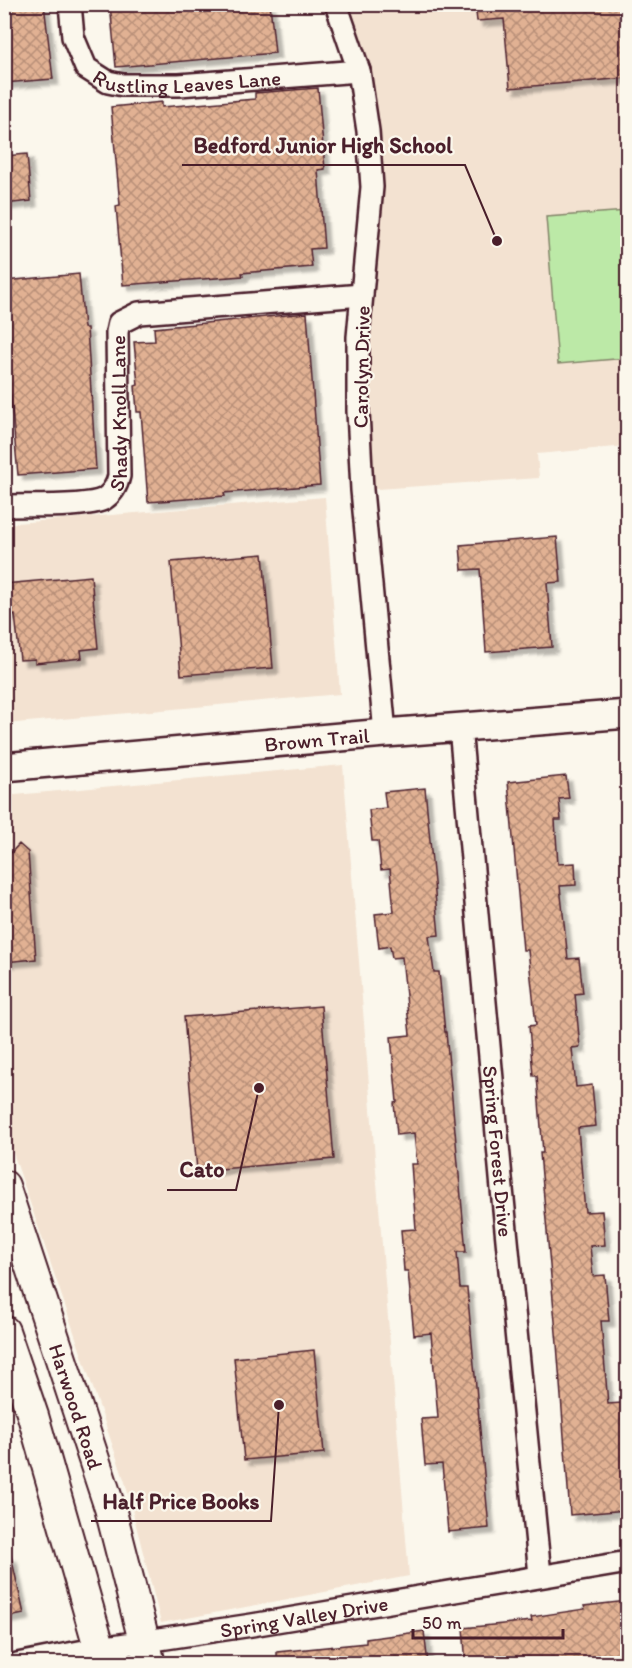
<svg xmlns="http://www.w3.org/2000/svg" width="632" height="1668" viewBox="0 0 632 1668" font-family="Itim,sans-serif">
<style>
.built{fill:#f3e2d1}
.green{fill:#bce9a7;stroke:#838469;stroke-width:1.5}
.building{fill:url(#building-cross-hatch);stroke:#4a1f2b;stroke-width:1.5;filter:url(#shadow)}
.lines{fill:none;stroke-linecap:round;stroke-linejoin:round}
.minor-casing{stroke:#4a1f2b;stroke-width:26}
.tertiary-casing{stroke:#4a1f2b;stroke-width:32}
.secondary-casing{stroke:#4a1f2b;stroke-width:34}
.minor{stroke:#fbf7ec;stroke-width:21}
.tertiary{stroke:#fbf7ec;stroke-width:27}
.secondary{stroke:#fbf7ec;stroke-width:30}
.labels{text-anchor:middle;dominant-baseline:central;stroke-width:4.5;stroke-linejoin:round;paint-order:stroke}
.street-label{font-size:21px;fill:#4a1f2b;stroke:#fbf7ec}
.leader{fill:none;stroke:#4a1f2b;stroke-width:2}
.callout-dot{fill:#4a1f2b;stroke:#fbf7ec;stroke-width:2}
.callout-label{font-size:22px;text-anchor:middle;font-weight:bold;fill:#4a1f2b;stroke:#fbf7ec;stroke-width:4.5;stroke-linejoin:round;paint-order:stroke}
</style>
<defs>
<pattern id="building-cross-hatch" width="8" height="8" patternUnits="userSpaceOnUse" patternTransform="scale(1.5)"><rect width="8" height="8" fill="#e1b193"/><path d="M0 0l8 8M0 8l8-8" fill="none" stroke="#b88f78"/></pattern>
<filter id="shadow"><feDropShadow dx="5.5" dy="5.5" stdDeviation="1.5" flood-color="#0004"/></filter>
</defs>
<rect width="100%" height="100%" fill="#fbf7ec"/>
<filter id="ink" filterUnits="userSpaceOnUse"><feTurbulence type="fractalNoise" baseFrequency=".0167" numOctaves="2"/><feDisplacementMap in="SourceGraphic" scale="12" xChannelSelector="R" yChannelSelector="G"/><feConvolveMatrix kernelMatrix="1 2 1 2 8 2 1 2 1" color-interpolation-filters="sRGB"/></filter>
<g filter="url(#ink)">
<!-- built -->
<path class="built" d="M 336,5 L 627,5 L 627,446 L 537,454 L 539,478 L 362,490 L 372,187 Z
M 325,497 L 340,694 L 5,724 L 5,524 Z
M 343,765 L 409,1576 L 161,1623 L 125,1482 L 5,1129 L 4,796 Z"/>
<!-- green -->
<path class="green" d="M 627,211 L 627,358 L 558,364 L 546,217 Z"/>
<!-- building -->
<path class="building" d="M 4,4 L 44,4 L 53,79 L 4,83 Z
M 110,4 L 270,4 L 275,53 L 116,67 Z
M 475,4 L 627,4 L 627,78 L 510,88 L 504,19 L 477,21 Z
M 318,88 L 325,169 L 318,170 L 324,248 L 310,249 L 312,267 L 242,273 L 243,276 L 123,285 L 116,206 L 120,205 L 111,107 L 162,102 L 162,107 L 255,99 L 255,93 Z
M 27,154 L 31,201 L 4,204 L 4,156 Z
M 79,274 L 84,328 L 87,328 L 96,469 L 18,475 L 4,324 L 4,281 Z
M 307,313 L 320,485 L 224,493 L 225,496 L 148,502 L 141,412 L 137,412 L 135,386 L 138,385 L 134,342 L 155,341 L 154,328 Z
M 557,537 L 561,582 L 547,583 L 552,647 L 486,652 L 480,569 L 462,570 L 460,545 Z
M 263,554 L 273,668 L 181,675 L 171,562 Z
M 91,576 L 98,648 L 81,650 L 82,658 L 35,663 L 35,659 L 20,660 L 15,615 L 4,616 L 4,584 Z
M 566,776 L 569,798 L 559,799 L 561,820 L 555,820 L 558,864 L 575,863 L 576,885 L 560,886 L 568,959 L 579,958 L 583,993 L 575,994 L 580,1047 L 572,1048 L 576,1087 L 592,1085 L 596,1126 L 578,1128 L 585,1212 L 602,1211 L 605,1245 L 590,1246 L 593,1276 L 605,1275 L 609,1321 L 601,1321 L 608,1404 L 621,1403 L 627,1499 L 627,1510 L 570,1515 L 557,1344 L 540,1153 L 543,1153 L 537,1076 L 533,1076 L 529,1026 L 536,1025 L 528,950 L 523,950 L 508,782 Z
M 425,788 L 439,935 L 429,936 L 434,972 L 439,972 L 445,1032 L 446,1032 L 466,1252 L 457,1252 L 460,1288 L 467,1288 L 489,1528 L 448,1532 L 442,1464 L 425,1465 L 421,1419 L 438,1418 L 431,1333 L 414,1335 L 408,1271 L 404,1271 L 401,1230 L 416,1229 L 411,1164 L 417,1164 L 414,1133 L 397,1135 L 394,1103 L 397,1102 L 391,1037 L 410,1035 L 402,957 L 392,958 L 390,946 L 379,948 L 375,914 L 394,912 L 390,869 L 381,870 L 378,841 L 372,841 L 369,810 L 386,808 L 384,792 Z
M 19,844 L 28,852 L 36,959 L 4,962 L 4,860 Z
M 321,1006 L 334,1159 L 197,1171 L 184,1017 Z
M 314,1350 L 324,1453 L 244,1460 L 234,1358 Z
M 11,1556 L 24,1614 L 4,1618 L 4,1557 Z
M 627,1601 L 627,1660 L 596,1664 L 466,1664 L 463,1628 L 532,1621 L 531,1617 L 585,1609 L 584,1606 Z
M 424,1631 L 428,1664 L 277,1664 L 277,1652 L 366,1643 L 366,1639 Z"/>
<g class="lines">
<!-- minor casing -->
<g class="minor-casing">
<g id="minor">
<path id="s1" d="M 70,4 L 73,37 L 86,68 L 108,82 L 123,85 L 179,85 L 359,71"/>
<path d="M 336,4 L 359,71 L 368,131 L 372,187 L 358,337 L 358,411 L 362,490 L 385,733"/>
<path id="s2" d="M 4,506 C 26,505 87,508 104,499 C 113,493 117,485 119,476 L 117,332 L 119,323 L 139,313 L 362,295"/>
<path id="s3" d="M 460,727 L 502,1189 L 540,1575"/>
<path id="s4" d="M 17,1664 L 100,1648 L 252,1625 L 628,1562"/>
</g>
</g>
<!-- tertiary casing -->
<g class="tertiary-casing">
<g id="tertiary">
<path id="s5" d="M 4,767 L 385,733 L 628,714"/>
</g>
</g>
<!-- secondary casing -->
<g class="secondary-casing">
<g id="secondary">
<path id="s6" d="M 4,1186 L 110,1508 L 150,1664"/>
<path d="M 4,1331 L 33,1416 L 104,1664"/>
</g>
</g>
<!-- minor -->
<use href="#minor" class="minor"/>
<!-- tertiary -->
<use href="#tertiary" class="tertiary"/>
<!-- secondary -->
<use href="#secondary" class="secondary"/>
</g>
</g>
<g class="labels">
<!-- street labels -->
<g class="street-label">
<text stroke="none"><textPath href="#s1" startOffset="172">Rustling Leaves Lane</textPath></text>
<text transform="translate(361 367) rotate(-89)">Carolyn Drive</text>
<text stroke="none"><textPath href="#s2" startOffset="192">Shady Knoll Lane</textPath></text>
<text stroke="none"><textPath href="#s5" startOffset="314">Brown Trail</textPath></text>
<text stroke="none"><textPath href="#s3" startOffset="426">Spring Forest Drive</textPath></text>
<text stroke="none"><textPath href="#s6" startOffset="232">Harwood Road</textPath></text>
<text stroke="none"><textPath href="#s4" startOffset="291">Spring Valley Drive</textPath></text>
</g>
</g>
<!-- callouts -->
<path class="leader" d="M497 241L465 165H182M259 1088L236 1190H167M279 1405L271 1521H91"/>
<g class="callout-dot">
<circle cx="497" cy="241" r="6"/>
<circle cx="259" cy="1088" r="6"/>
<circle cx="279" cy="1405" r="6"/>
</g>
<g class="callout-label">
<text x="323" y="153">Bedford Junior High School</text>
<text x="202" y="1177">Cato</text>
<text x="181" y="1509">Half Price Books</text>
</g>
<!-- margin -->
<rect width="632" height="1668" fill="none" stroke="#fbf7ec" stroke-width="24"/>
<rect x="12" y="12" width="608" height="1644" fill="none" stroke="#4a1f2b" stroke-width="2" filter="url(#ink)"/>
<!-- scale -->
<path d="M413 1629v9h150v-9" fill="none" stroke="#4a1f2b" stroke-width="3"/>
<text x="422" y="1629" font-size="18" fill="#4a1f2b" stroke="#fbf7ec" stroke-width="4.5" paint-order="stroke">50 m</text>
</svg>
